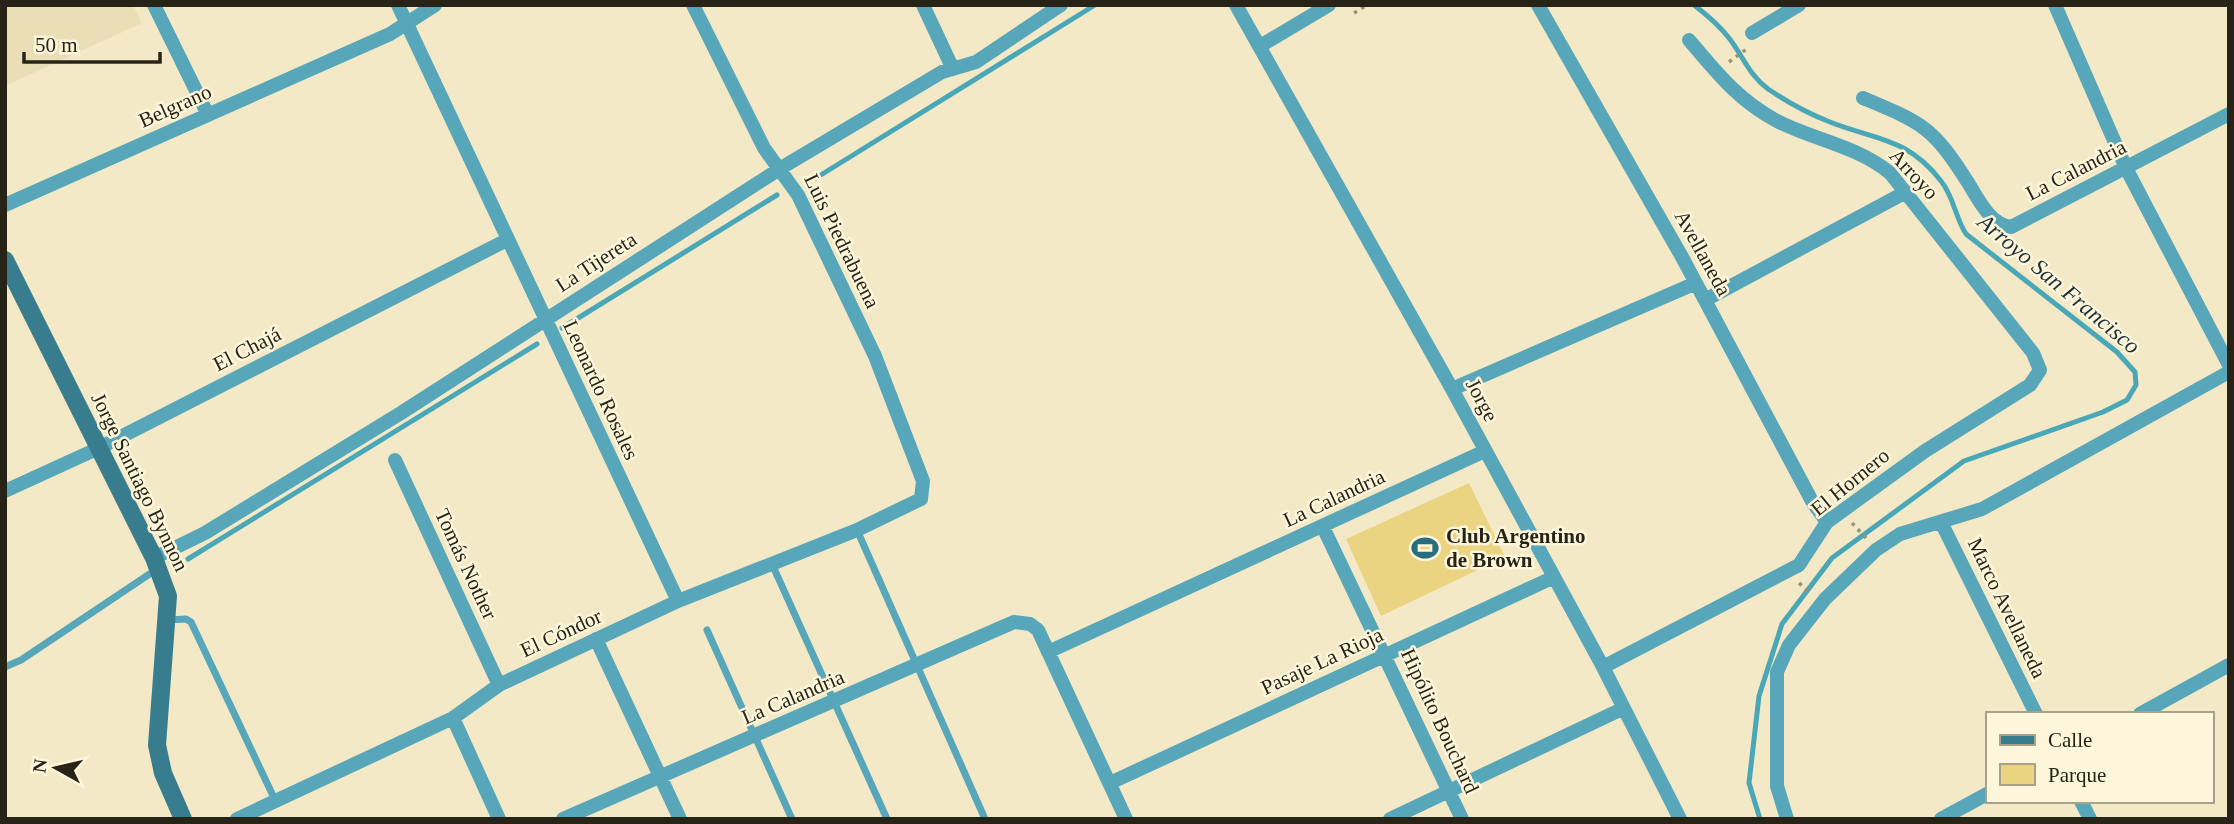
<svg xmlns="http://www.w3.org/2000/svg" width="2234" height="824" viewBox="0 0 2234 824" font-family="Georgia,serif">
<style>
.built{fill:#eadeb6}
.green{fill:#ebd481}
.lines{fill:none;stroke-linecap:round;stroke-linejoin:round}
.stream{stroke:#49a7b8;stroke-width:5}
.path{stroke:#999279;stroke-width:3.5;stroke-dasharray:3.5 5;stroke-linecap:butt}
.lane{stroke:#57a6b9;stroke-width:7}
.street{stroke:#57a6b9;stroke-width:14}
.secondary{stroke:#377d8e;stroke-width:18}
.labels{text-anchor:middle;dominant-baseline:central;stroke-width:5;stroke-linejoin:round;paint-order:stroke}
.street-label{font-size:21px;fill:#272417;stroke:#fef6db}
.poi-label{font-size:21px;font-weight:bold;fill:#272417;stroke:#fef6db;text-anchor:start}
.water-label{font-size:23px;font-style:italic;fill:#193035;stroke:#fef6db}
</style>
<rect width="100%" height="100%" fill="#f3e9c7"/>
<!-- built -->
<path class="built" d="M 5,5 L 133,5 L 142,23 L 5,86 Z"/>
<!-- green -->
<path class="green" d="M 1469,483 L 1505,557 L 1381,616 L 1346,539 Z"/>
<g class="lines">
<!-- stream -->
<path class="stream" d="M 1694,5 C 1707,15 1719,25 1729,38 C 1743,56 1749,75 1768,89 C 1786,101 1809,114 1830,122 C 1875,140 1907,137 1941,181 C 1954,197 1955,217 1966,234 L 2117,352 L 2135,372 L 2136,385 L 2127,400 L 2103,412 L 1964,461 L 1832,558 L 1782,624 L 1759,696 L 1749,783 L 1760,819
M 816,178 L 1095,5
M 562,328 L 777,195
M 188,559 L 537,344"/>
<!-- path -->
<path class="path" d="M 1354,13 L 1367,5
M 1729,62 L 1748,48
M 1852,523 L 1866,538
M 1799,583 L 1811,594"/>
<!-- lane -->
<path class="lane" d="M 857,530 L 985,819
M 772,564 L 887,819
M 167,620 L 186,619 L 191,622 L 275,800
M 707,630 L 792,819
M 5,667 L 21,660 L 157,569"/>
<!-- street -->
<path class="street" d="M 154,5 L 208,115
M 398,5 L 678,601
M 923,5 L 952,67
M 1236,5 L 1452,389 L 1603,667 L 1680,819
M 1538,5 L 1682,257 L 1813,503 L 1827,522
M 2055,5 L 2126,168 L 2229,365
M 1752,33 L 1799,5
M 1260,46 L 1329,5
M 1863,98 C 1922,123 1932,126 1967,181 C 1978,198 1989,224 2011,227 L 2229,114
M 5,205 L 390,34 L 435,5
M 1705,300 L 1906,192
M 1452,389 L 1696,283
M 395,460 L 499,685
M 5,491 L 99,448 L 507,240
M 1941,522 L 2036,714
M 1323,527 L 1462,819
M 154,558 L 205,533 L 401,413 L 781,168 L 942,72 L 976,62 L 1061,5
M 596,639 L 680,819
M 1048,652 L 1485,451
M 1603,667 L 1799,565 L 1827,522 L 1925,451 L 2030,385 L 2040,370 L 2033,353 L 1890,173 C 1857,146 1814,140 1777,121 C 1738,100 1717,73 1689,40
M 2140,714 L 2229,665
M 453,718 L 499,819
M 1110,783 L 1552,578
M 2081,801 L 2090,819
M 237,819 L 453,718 L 499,685 L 678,601 L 857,530 L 921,499 L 923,481 L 875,356 L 798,195 L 764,148 L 693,5
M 563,819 L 1014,622 L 1030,624 L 1038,630 L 1126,819
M 1390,819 L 1622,709
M 1787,819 L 1777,786 L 1777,672 L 1789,645 L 1825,599 L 1876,550 L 1900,534 L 1982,509 L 2229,372
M 1941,819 L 1987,794"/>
<!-- secondary -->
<path class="secondary" d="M 5,260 L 154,558 L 168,596 L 157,745 L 163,773 L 183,819"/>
</g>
<!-- icons -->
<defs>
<g id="stadium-bare" transform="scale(2.1)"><path d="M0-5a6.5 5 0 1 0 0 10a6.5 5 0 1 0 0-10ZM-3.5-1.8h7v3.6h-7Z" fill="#296e7e" stroke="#fef6db" stroke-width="2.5" paint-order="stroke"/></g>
</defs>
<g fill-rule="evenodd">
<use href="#stadium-bare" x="1425" y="548"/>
</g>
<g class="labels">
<!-- street labels -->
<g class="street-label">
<text transform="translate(175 106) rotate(-24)">Belgrano</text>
<text transform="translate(2076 170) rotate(-27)">La Calandria</text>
<text transform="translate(1914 174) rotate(47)">Arroyo</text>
<text transform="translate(842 241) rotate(64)">Luis Piedrabuena</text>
<text transform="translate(1703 253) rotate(61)">Avellaneda</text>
<text transform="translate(596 262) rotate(-33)">La Tijereta</text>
<text transform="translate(247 349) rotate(-27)">El Chajá</text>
<text transform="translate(601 390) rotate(65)">Leonardo Rosales</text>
<text transform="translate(1482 400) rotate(62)">Jorge</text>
<text transform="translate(140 482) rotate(64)">Jorge Santiago Bynnon</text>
<text transform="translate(1850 482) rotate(-39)">El Hornero</text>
<text transform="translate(1334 498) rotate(-25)">La Calandria</text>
<text transform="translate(466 564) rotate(65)">Tomás Nother</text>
<text transform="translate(2007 608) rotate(64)">Marco Avellaneda</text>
<text transform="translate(561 633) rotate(-25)">El Cóndor</text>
<text transform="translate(1322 661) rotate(-25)">Pasaje La Rioja</text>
<text transform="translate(793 697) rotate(-23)">La Calandria</text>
<text transform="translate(1440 721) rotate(65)">Hipólito Bouchard</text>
</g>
<!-- poi labels -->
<g class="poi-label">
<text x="1446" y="536">Club Argentino<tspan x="1446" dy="24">de Brown</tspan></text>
</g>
<!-- water labels -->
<g class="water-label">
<text transform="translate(2059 284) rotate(40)">Arroyo San Francisco</text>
</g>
</g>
<!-- border -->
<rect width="2234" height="824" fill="none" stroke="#272417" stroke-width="14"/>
<!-- legend -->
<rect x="1986" y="712" width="228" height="91" fill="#fef6db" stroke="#a8a28d" stroke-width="2"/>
<rect x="2000" y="735" width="35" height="10" fill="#377d8e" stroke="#a8a28d" stroke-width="2"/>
<text x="2048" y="747" font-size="21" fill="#272417">Calle</text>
<rect x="2000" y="764" width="35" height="21" fill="#ebd481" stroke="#a8a28d" stroke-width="2"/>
<text x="2048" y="782" font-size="21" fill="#272417">Parque</text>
<!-- north arrow -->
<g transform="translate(56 768) rotate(278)" stroke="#fef6db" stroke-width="5" paint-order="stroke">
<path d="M0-5L12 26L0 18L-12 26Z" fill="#272417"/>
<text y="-10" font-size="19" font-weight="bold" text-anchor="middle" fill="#272417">N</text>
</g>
<!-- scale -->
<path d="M24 52v10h136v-10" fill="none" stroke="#272417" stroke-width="3.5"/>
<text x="35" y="52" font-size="21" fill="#272417" stroke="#fef6db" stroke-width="5" paint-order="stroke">50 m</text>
</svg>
